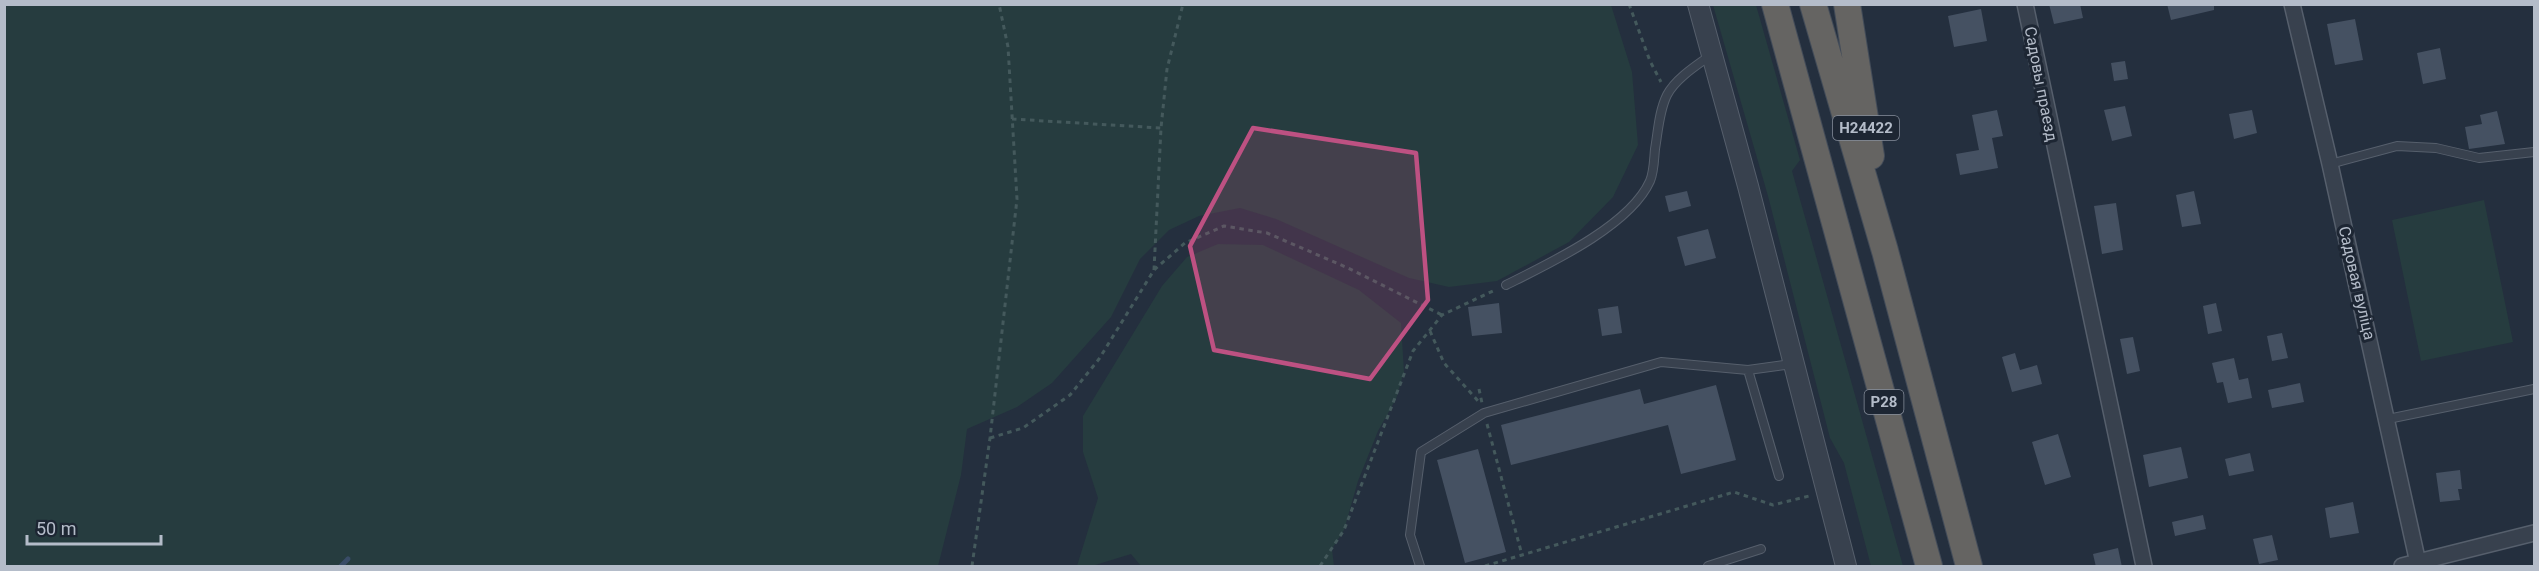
<svg xmlns="http://www.w3.org/2000/svg" width="2539" height="571" viewBox="0 0 2539 571" font-family="Roboto,sans-serif">
<style>
.green{fill:#263c3f}
.lines{fill:none;stroke-linecap:round;stroke-linejoin:round}
.stream{stroke:#394c67;stroke-width:5}
.building{fill:#455162}
.service-casing{stroke:#565f6c;stroke-width:10}
.minor-casing{stroke:#565f6c;stroke-width:18}
.tertiary-casing{stroke:#565f6c;stroke-width:22}
.trunk-casing{stroke:#434c59;stroke-width:28}
.path{stroke:#44595c;stroke-width:3;stroke-dasharray:4.5 4.5;stroke-linecap:butt}
.service{stroke:#38414e;stroke-width:8}
.minor{stroke:#38414e;stroke-width:15}
.tertiary{stroke:#38414e;stroke-width:20}
.trunk{stroke:#656462;stroke-width:26}
.marked{fill:#bd5182;fill-opacity:0.2;stroke:#bd5182;stroke-width:4.5;stroke-linejoin:round}
.labels{text-anchor:middle;dominant-baseline:central;stroke-width:6;stroke-linejoin:round;paint-order:stroke}
.shield{fill:#1d2633;stroke:#878f9c;stroke-width:1.5}
.shield-label{font-size:15px;font-weight:bold;fill:#b4bcc9}
.street-label{font-size:16px;fill:#b4bcc9;stroke:#1d2633}
</style>
<rect width="100%" height="100%" fill="#242f3e"/>
<!-- green -->
<path class="green" d="M 4,5 L 1611,5 L 1632,72 L 1638,145 L 1613,197 L 1569,242 L 1497,281 L 1449,287 L 1409,278 L 1276,219 L 1240,208 L 1199,216 L 1169,230 L 1140,259 L 1111,317 L 1052,383 L 1017,407 L 967,429 L 961,475 L 938,566 L 5,566 Z
M 1713,5 L 1756,5 L 1800,160 L 1792,171 L 1903,566 L 1871,566 L 1844,463 L 1830,438 L 1768,196 Z
M 2484,200 L 2513,342 L 2421,361 L 2392,220 Z
M 1218,244 L 1263,245 L 1359,290 L 1401,323 L 1404,372 L 1396,399 L 1378,431 L 1358,481 L 1344,530 L 1332,549 L 1334,566 L 1141,566 L 1131,554 L 1092,566 L 1077,566 L 1098,498 L 1083,452 L 1083,416 L 1162,286 L 1187,257 Z"/>
<g class="lines">
<!-- stream -->
<path class="stream" d="M 341,566 L 348,559"/>
</g>
<!-- building -->
<path class="building" d="M 2049,4 L 2080,4 L 2083,18 L 2054,24 Z
M 2167,4 L 2214,4 L 2214,10 L 2171,20 Z
M 1981,9 L 1987,41 L 1954,47 L 1948,16 Z
M 2355,19 L 2363,60 L 2335,65 L 2327,24 Z
M 2440,48 L 2446,79 L 2423,84 L 2417,53 Z
M 2125,61 L 2128,79 L 2114,81 L 2111,63 Z
M 2125,106 L 2132,136 L 2112,141 L 2104,110 Z
M 1997,110 L 2003,136 L 1992,138 L 1998,168 L 1960,175 L 1956,154 L 1979,150 L 1972,115 Z
M 2252,110 L 2257,133 L 2234,139 L 2229,114 Z
M 2497,111 L 2505,144 L 2469,149 L 2465,127 L 2482,124 L 2480,115 Z
M 1687,191 L 1691,206 L 1669,212 L 1665,196 Z
M 2194,191 L 2201,224 L 2182,227 L 2176,195 Z
M 2116,203 L 2123,250 L 2102,254 L 2094,206 Z
M 1708,229 L 1716,258 L 1685,266 L 1677,237 Z
M 1499,303 L 1502,333 L 1472,336 L 1468,307 Z
M 2216,303 L 2222,331 L 2208,334 L 2203,306 Z
M 1618,306 L 1622,333 L 1602,336 L 1598,309 Z
M 2282,333 L 2288,358 L 2272,361 L 2267,336 Z
M 2133,337 L 2140,371 L 2127,374 L 2120,339 Z
M 2015,353 L 2020,370 L 2037,365 L 2042,384 L 2012,392 L 2002,357 Z
M 2234,358 L 2239,380 L 2248,378 L 2252,398 L 2228,403 L 2223,382 L 2217,383 L 2212,363 Z
M 2300,383 L 2304,402 L 2272,408 L 2268,390 Z
M 1716,385 L 1736,460 L 1681,474 L 1668,425 L 1511,465 L 1501,425 L 1640,389 L 1644,404 Z
M 2058,434 L 2071,477 L 2045,485 L 2032,442 Z
M 2181,447 L 2188,478 L 2149,487 L 2143,455 Z
M 1478,449 L 1506,552 L 1465,563 L 1437,460 Z
M 2250,453 L 2254,471 L 2229,476 L 2225,459 Z
M 2460,470 L 2462,489 L 2458,489 L 2460,500 L 2440,502 L 2436,473 Z
M 2353,502 L 2359,533 L 2330,538 L 2325,508 Z
M 2203,515 L 2206,529 L 2175,536 L 2172,522 Z
M 2272,535 L 2278,560 L 2259,564 L 2253,539 Z
M 2118,548 L 2122,567 L 2096,567 L 2093,554 Z"/>
<g class="lines">
<!-- service casing -->
<g class="service-casing">
<path id="service" d="M 2330,164 L 2397,146 L 2436,148 L 2479,158 L 2534,152
M 1506,285 C 1548,264 1630,226 1650,181 C 1654,172 1654,159 1655,149 C 1658,132 1659,111 1667,95 C 1675,79 1697,65 1711,55
M 1748,370 L 1779,476
M 2388,419 L 2534,389
M 1420,566 L 1410,535 L 1421,452 L 1484,413 L 1661,362 L 1748,370 L 1792,364
M 1708,566 L 1761,549"/>
</g>
<!-- minor casing -->
<g class="minor-casing">
<path id="minor" d="M 2025,4 L 2144,566
M 2292,4 L 2330,164 L 2418,563
M 2402,566 L 2534,533"/>
</g>
<!-- tertiary casing -->
<g class="tertiary-casing">
<path id="tertiary" d="M 1698,4 L 1748,186 L 1846,566"/>
</g>
<!-- trunk casing -->
<g class="trunk-casing">
<path id="trunk" d="M 1775,4 L 1929,566
M 1813,4 L 1885,251 L 1969,566
M 1847,4 L 1871,156"/>
</g>
<!-- path -->
<path class="path" d="M 1629,4 L 1650,61 L 1661,82
M 1012,119 L 1161,128
M 1154,270 L 1161,128 L 1167,69 L 1183,4
M 1430,331 L 1444,363 L 1479,402
M 1479,389 L 1482,403
M 1487,424 L 1522,555
M 990,438 L 1023,428 L 1070,395 L 1099,359 L 1154,270 L 1185,243 L 1224,226 L 1267,233 L 1348,268 L 1442,315
M 972,566 L 990,438 L 1017,199 L 1008,47 L 999,4
M 1320,566 L 1344,530 L 1413,351 L 1442,315 L 1495,290
M 1485,566 L 1734,492 L 1773,505 L 1809,496"/>
<!-- service -->
<use href="#service" class="service"/>
<!-- minor -->
<use href="#minor" class="minor"/>
<!-- tertiary -->
<use href="#tertiary" class="tertiary"/>
<!-- trunk -->
<use href="#trunk" class="trunk"/>
</g>
<!-- marked area -->
<path class="marked" d="M 1253,128 L 1416,153 L 1428,300 L 1370,379 L 1214,350 L 1190,246 Z"/>
<g class="labels">
<!-- shield labels -->
<g class="shield">
<rect x="1833" y="116" width="66" height="24" rx="4.5"/>
<rect x="1864.5" y="390" width="39" height="24" rx="4.5"/>
</g>
<g class="shield-label">
<text x="1866" y="128">Н24422</text>
<text x="1884" y="402">Р28</text>
</g>
<!-- street labels -->
<g class="street-label">
<text transform="translate(2041 84) rotate(79)">Садовы праезд</text>
<text transform="translate(2357 283) rotate(77)">Садовая вуліца</text>
</g>
</g>
<!-- border -->
<rect width="2539" height="571" fill="none" stroke="#b4bcc9" stroke-width="12"/>
<!-- scale -->
<path d="M27 535v9h134v-9" fill="none" stroke="#b4bcc9" stroke-width="3"/>
<text x="36" y="535" font-size="18" fill="#b4bcc9" stroke="#1d2633" stroke-width="4.5" paint-order="stroke">50 m</text>
</svg>
